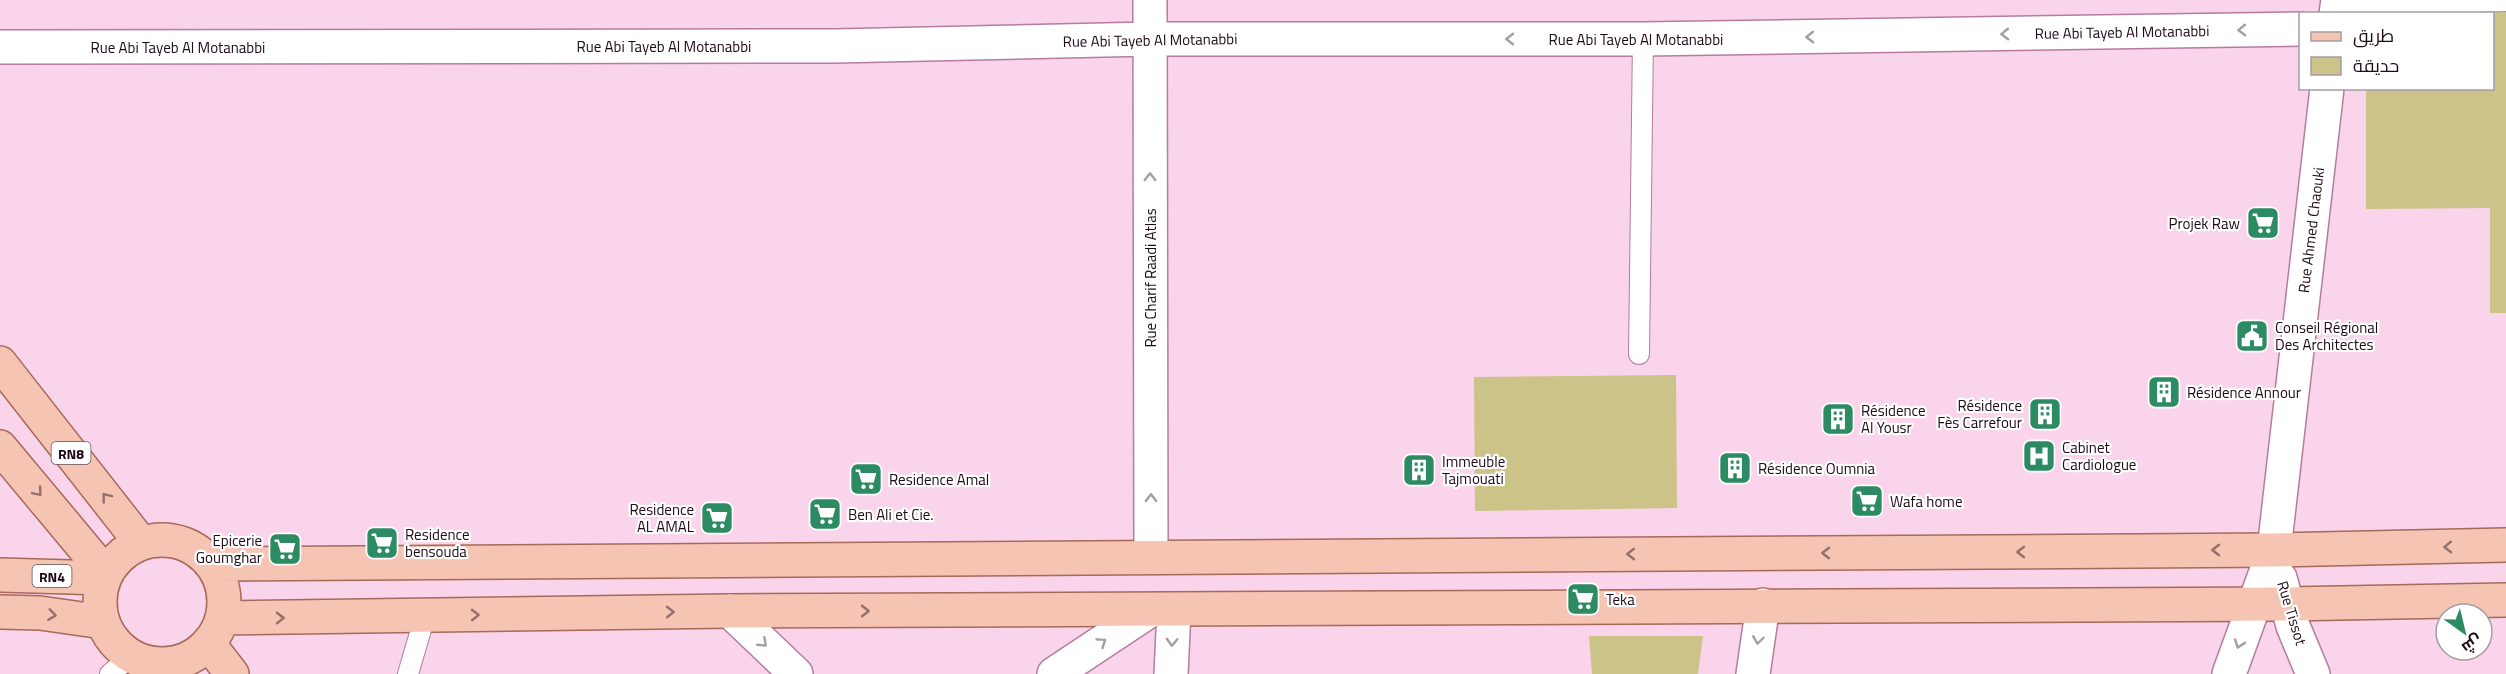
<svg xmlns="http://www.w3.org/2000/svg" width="2506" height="674" viewBox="0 0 2506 674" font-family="'Titillium Web',Cairo,sans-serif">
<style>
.green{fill:#cbc388}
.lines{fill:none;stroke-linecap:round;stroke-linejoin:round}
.lane-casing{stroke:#b47c9f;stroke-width:22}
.street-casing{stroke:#b47c9f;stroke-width:36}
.primary-casing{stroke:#a6695a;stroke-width:36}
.lane{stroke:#fff;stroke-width:20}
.street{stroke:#fff;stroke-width:33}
.primary{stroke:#f5c4b2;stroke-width:33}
.oneway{stroke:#a59da2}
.oneway2{stroke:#94706c}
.labels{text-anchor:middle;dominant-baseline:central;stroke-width:4.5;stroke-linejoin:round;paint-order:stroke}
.shield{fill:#fff;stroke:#62535d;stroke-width:1.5}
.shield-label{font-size:14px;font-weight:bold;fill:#1e0917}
.street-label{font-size:15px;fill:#1e0917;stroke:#fff}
.poi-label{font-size:15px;fill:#1e0917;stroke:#fff;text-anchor:start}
</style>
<rect width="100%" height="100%" fill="#f9d4ea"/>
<!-- green -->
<path class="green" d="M 2506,9 L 2506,313 L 2490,313 L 2490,208 L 2366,209 L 2366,89 L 2492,88 L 2492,14 L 2428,13 Z
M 1676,375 L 1677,508 L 1475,511 L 1474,377 Z
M 1589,636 L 1703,636 L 1698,674 L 1592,674 Z"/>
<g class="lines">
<!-- lane casing -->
<g class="lane-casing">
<path id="lane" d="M 2337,7 L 2506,1
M 1639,354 L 1643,39
M 110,674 L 131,656
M 408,674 L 425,616"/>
</g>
<!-- street casing -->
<g class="street-casing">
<path id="street" d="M 1150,0 L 1151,557
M 2336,14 L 2338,0
M 0,47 L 835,46 L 1149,39 L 1643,39 L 2300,29
M 2280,578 L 2293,626 L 2313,674
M 730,611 L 796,674
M 147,674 L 152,664
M 1054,674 L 1149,611
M 1171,674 L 1174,610
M 1753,674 L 1763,605
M 2229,674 L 2274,550 L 2327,88"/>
</g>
<!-- primary casing -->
<g class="primary-casing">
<path id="primary" d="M 0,363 L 141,543
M 0,447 L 106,574
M100 602a62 62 0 1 1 124 0a62 62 0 1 1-124 0Z
M 211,564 L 2274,550 L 2506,545
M 0,575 L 104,578
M 0,612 L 40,613 L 103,622
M 222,618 L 730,611 L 2286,604 L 2506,600
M 208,643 L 232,674"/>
</g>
<!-- lane -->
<use href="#lane" class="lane"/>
<!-- street -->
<use href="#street" class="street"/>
<!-- primary -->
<use href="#primary" class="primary"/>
</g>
<!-- one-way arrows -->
<defs><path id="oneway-chevron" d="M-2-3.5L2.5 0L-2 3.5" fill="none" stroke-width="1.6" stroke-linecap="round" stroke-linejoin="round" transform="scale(1.5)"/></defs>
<g class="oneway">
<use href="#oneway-chevron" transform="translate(2242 30) rotate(179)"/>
<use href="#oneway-chevron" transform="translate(2005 34) rotate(179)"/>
<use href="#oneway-chevron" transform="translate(1810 37) rotate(179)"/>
<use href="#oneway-chevron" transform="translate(1510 39) rotate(180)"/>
<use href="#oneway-chevron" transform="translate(1150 177) rotate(-90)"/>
<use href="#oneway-chevron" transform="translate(1151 498) rotate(-90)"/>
<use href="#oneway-chevron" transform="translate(1758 640) rotate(98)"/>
<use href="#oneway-chevron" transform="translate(1102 642) rotate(-34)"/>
<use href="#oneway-chevron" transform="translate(1172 642) rotate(92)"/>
<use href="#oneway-chevron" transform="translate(763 643) rotate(43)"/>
<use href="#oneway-chevron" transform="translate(2239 644) rotate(109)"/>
</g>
<g class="oneway2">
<use href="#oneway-chevron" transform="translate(38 492) rotate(50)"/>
<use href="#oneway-chevron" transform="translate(106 497) rotate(-128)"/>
<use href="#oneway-chevron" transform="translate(2448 547) rotate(179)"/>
<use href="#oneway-chevron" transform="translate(2216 550) rotate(180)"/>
<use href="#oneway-chevron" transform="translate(2021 552) rotate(180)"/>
<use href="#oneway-chevron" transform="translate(1826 553) rotate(180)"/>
<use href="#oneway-chevron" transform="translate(1631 554) rotate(180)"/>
<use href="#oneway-chevron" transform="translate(865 611)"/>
<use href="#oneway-chevron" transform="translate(670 612) rotate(-1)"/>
<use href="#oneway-chevron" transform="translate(52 615) rotate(8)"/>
<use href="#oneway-chevron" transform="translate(475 615) rotate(-1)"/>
<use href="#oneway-chevron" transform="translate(280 618) rotate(-1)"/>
</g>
<!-- icons -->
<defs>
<g id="supermarket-square" transform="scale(1.725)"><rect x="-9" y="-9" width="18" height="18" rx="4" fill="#2c8b63" stroke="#fff"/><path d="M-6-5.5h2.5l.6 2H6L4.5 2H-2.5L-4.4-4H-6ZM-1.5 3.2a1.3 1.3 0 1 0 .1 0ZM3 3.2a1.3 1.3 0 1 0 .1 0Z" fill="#fff"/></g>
<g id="civic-square" transform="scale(1.725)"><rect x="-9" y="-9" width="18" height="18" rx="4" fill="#2c8b63" stroke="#fff"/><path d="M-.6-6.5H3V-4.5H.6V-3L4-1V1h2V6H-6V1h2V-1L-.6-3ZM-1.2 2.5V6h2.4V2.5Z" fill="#fff"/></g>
<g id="building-square" transform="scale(1.725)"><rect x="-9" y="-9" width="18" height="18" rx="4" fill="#2c8b63" stroke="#fff"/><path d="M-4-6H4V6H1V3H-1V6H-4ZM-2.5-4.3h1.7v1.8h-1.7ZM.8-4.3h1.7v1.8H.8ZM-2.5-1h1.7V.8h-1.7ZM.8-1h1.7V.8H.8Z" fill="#fff"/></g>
<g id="hospital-square" transform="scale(1.725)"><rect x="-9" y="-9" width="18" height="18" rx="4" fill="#2c8b63" stroke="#fff"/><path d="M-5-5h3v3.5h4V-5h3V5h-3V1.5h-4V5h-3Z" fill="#fff"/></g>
</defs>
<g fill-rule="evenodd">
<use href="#supermarket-square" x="2263" y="223"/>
<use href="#civic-square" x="2252" y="336"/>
<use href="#building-square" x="2164" y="392"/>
<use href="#building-square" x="2045" y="414"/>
<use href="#building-square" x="1838" y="419"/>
<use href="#hospital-square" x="2039" y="456"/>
<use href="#building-square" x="1735" y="468"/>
<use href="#building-square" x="1419" y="470"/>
<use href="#supermarket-square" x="866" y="479"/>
<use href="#supermarket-square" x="1867" y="501"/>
<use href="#supermarket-square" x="825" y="514"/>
<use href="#supermarket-square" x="717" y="518"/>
<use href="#supermarket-square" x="382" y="543"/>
<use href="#supermarket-square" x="285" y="549"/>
<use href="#supermarket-square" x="1583" y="599"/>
</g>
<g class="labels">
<!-- shield labels -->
<g class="shield">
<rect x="51.5" y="442" width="39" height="22" rx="4.5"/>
<rect x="32.5" y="565" width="39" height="22" rx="4.5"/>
</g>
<g class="shield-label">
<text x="71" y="453">RN8</text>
<text x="52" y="576">RN4</text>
</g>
<!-- street labels -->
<g class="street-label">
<text transform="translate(2122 32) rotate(-1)">Rue Abi Tayeb Al Motanabbi</text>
<text x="1636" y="39">Rue Abi Tayeb Al Motanabbi</text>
<text transform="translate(1150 40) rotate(-1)">Rue Abi Tayeb Al Motanabbi</text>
<text x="664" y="46">Rue Abi Tayeb Al Motanabbi</text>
<text x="178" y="47">Rue Abi Tayeb Al Motanabbi</text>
<text transform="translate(2311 230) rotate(-83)">Rue Ahmed Chaouki</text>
<text transform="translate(1150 278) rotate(-90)">Rue Charif Raadi Atlas</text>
<text transform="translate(2292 613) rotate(73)">Rue Tissot</text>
</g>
<!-- poi labels -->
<g class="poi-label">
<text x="2240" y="223" text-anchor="end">Projek Raw</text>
<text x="2275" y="327">Conseil Régional<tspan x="2275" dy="17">Des Architectes</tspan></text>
<text x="2187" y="392">Résidence Annour</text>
<text x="2022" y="405" text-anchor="end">Résidence<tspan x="2022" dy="17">Fès Carrefour</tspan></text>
<text x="1861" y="410">Résidence<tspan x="1861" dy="17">Al Yousr</tspan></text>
<text x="2062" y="447">Cabinet<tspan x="2062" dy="17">Cardiologue</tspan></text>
<text x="1442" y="461">Immeuble<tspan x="1442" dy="17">Tajmouati</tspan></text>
<text x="1758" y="468">Résidence Oumnia</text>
<text x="889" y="479">Residence Amal</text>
<text x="1890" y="501">Wafa home</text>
<text x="694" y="509" text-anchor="end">Residence<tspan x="694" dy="17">AL AMAL</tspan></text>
<text x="848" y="514">Ben Ali et Cie.</text>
<text x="405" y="534">Residence<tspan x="405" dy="17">bensouda</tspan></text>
<text x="262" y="540" text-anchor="end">Epicerie<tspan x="262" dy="17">Goumghar</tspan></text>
<text x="1606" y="599">Teka</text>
</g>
</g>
<!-- legend -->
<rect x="2299" y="12" width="195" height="78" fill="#ffffff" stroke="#a59da2" stroke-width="1.5"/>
<rect x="2311" y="32" width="30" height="9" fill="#f5c4b2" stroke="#a59da2" stroke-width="1.5"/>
<text x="2353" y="42" font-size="18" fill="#1e0917">طريق</text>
<rect x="2311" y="57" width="30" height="18" fill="#cbc388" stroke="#a59da2" stroke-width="1.5"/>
<text x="2353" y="72" font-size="18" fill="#1e0917">حديقة</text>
<!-- north arrow -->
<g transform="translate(2464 632) rotate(146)"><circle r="28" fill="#ffffff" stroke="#a59da2" stroke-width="1.5"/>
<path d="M0-4.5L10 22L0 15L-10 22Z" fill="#2c8b63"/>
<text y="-9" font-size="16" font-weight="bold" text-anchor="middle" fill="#1e0917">ش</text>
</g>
</svg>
